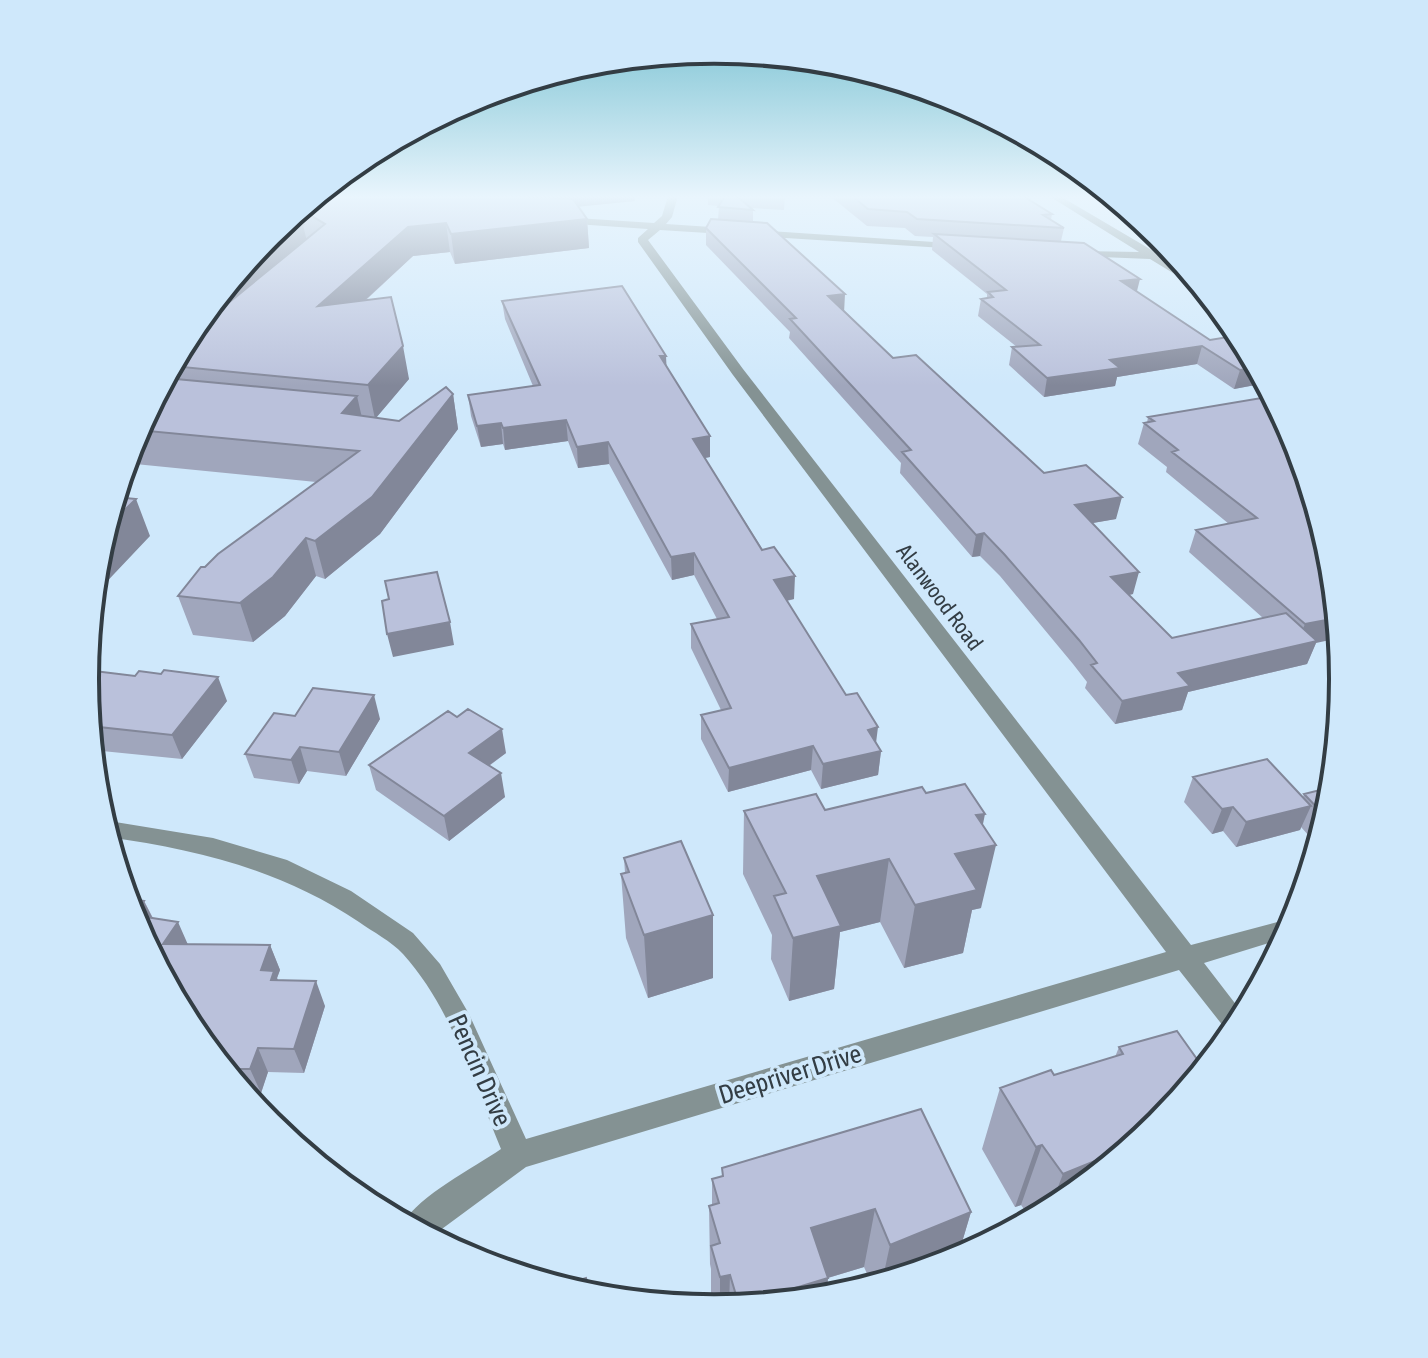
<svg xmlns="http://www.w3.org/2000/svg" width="1428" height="1358" viewBox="0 0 1428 1358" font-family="'Asap Condensed',sans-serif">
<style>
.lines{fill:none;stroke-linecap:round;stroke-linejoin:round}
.minor{fill:#849293;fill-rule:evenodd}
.wall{fill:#a0a6bc}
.shaded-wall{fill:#828799}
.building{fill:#bac1db;stroke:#828799;stroke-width:2}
.labels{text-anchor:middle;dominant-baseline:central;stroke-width:8;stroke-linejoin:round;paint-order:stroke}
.street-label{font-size:22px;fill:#333d44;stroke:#cfe8fb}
.near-street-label{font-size:26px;fill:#333d44;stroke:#cfe8fb}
.rim{fill:none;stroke:#333d44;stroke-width:4}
</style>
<rect width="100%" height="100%" fill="#cfe8fb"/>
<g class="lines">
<!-- minor -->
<path class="minor" d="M 668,196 L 678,196 L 672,217 L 666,224 L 964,244 L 966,246 L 960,249 L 660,230 L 648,240 L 743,369 L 1191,945 L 1296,917 L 1285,938 L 1204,963 L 1244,1015 L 1231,1036 L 1179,970 L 526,1167 L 431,1237 L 403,1223 C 420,1195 473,1168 501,1149 C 474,1084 451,1007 403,954 C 391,941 373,932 359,922 C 281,870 199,850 108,837 L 103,820 L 213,838 L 287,860 L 351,891 L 413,933 L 440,964 L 469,1014 L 526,1139 L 1166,952 L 733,375 L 638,242 L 638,238 L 648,229 L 561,223 L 556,220 L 561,217 L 654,223 L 662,216 Z
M 1049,196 L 1060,196 L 1155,252 L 1174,253 L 1179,259 L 1167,259 L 1191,274 L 1202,287 L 1196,287 L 1150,259 L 1076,256 L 1074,254 L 1080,251 L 1139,252 Z"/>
</g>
<!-- wall -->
<path class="wall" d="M 316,196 L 635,196 L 635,201 L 578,206 L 587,219 L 589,248 L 455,264 L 450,252 L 413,256 L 366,300 L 409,379 L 376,418 L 399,421 L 453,394 L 458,429 L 380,534 L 325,579 L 316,576 L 285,616 L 253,642 L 193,635 L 178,596 L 205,567 L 316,482 L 125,463 L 133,438 L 191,329 L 270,234 Z
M 708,196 L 785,196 L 784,210 L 751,208 L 753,210 L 753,222 L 893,358 L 1044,473 L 1116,519 L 1092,523 L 1133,594 L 1129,595 L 1172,638 L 1263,618 L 1189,552 L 1196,530 L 1229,524 L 1166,472 L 1167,467 L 1138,444 L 1144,423 L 1147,423 L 1148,417 L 1273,396 L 1316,643 L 1307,664 L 1188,692 L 1182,710 L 1115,724 L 1085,688 L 1087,682 L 1073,664 L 1000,576 L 980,556 L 972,557 L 900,473 L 901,463 L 789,338 L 790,332 L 706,245 L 706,228 L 718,220 L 719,206 L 708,205 Z
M 830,196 L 1023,196 L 1052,214 L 1051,220 L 1064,228 L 1061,241 L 1137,292 L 1266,383 L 1234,389 L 1197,364 L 1117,377 L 1115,386 L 1044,397 L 1009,365 L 1012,347 L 1017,347 L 978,316 L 981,299 L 987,298 L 987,294 L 932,250 L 933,237 L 915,236 L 905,228 L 867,226 Z
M 1102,196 L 1112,196 L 1133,213 Z
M 502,301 L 666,367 L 710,436 L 710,457 L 705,458 L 794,599 L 787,601 L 881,751 L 878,775 L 821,789 L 811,770 L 728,792 L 701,739 L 701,715 L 721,710 L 691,648 L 691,624 L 717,619 L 694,575 L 672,580 L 609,464 L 578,468 L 568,441 L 505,450 L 503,444 L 481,447 L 471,416 L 468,395 L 533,386 L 505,319 Z
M 85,679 L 227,701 L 182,759 L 92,750 Z
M 295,716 L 380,719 L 346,776 L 307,771 L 299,784 L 254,778 L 245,754 Z
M 506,753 L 489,766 L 505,797 L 449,841 L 376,790 L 369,765 Z
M 1193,777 L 1303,797 L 1304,794 L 1331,802 L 1318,846 L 1301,827 L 1300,830 L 1236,847 L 1223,831 L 1212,834 L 1184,802 Z
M 926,793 L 983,825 L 981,908 L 972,910 L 963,953 L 904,968 L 880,922 L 840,932 L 834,989 L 789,1001 L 771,959 L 772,935 L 743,874 L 744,811 L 825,810 Z
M 624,858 L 713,915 L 713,978 L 648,998 L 626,938 L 621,874 L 625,873 Z
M 144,901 L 153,918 L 188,944 L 270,945 L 280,970 L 277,978 L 278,981 L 325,1006 L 304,1073 L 268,1072 L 261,1093 L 244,1093 L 191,1028 Z
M 1119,1047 L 1204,1069 L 1063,1202 L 1031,1219 L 1021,1205 L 1015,1207 L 982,1149 L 1000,1088 L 1054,1075 L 1115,1057 Z
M 722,1168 L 971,1212 L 957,1259 L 954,1260 L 872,1285 L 864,1267 L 828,1278 L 826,1297 L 713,1308 L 711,1303 L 711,1269 L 710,1264 L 709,1206 L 712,1205 L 712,1179 L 722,1176 Z"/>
<!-- shaded-wall -->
<path class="shaded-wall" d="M 565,196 L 635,196 L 635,201 L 566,208 Z
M 587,219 L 589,248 L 455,264 L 451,234 Z
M 446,223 L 450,252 L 413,256 L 325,337 L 318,306 L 408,227 Z
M 303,225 L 310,254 L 172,366 L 191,329 L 229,283 Z
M 1140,279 L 1136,295 L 1121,281 Z
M 845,294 L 844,313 L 828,296 Z
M 403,346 L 409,379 L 375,419 L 368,385 Z
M 1202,346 L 1197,364 L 1117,377 L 1115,386 L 1044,397 L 1047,378 L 1110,360 Z
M 660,356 L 666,356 L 667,376 Z
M 1257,368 L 1266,383 L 1234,389 L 1240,370 Z
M 453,394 L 458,429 L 380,534 L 325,579 L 315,541 Z
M 357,396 L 365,431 L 342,413 Z
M 566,420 L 568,441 L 505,450 L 503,428 Z
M 501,423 L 503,444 L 481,447 L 477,426 Z
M 710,436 L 710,457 L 693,460 L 693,439 Z
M 608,442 L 609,464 L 578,468 L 577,447 Z
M 1122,497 L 1116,519 L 1070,527 L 1075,505 Z
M 136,499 L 150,536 L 97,592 L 94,586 L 97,556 L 105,529 Z
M 984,533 L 980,556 L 972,557 L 976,535 Z
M 306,538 L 316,576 L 285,616 L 253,642 L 240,603 Z
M 694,553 L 694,575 L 672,580 L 671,557 Z
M 1139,572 L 1133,594 L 1105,600 L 1111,577 Z
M 795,576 L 794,599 L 773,603 L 774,580 Z
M 1337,618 L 1339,638 L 1316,643 L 1307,664 L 1188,692 L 1182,710 L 1115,724 L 1122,701 L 1178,673 L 1296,645 L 1305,624 Z
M 450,622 L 454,645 L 393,657 L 387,634 Z
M 218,677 L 227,701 L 182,759 L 172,735 Z
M 374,695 L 380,719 L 346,776 L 339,752 Z
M 878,727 L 875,751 L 868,730 Z
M 502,729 L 506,753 L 473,777 L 469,753 Z
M 813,746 L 811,770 L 728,792 L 729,768 Z
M 300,747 L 307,771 L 299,784 L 291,760 Z
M 881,751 L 878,775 L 821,789 L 823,764 Z
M 501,773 L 505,797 L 449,841 L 444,816 Z
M 1311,806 L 1300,830 L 1236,847 L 1246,822 Z
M 1233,807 L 1223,831 L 1212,834 L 1222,809 Z
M 985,814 L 978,849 L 996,845 L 981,908 L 972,910 L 963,953 L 904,968 L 915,905 L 955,854 L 976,815 Z
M 889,859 L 880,922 L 840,932 L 834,989 L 789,1001 L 793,938 L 817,876 Z
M 144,901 L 156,925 L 133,915 Z
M 713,915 L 713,978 L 648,998 L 644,935 Z
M 178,922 L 189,947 L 163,944 Z
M 270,945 L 280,970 L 277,978 L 284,996 L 261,970 Z
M 316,981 L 325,1006 L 304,1073 L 294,1049 Z
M 258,1048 L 268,1072 L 261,1093 L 250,1069 Z
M 1042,1145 L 1021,1205 L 1015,1207 L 1036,1147 Z
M 1132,1146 L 1063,1202 L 1049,1210 L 1063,1174 Z
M 875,1209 L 864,1267 L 804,1285 L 811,1228 Z
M 971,1212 L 957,1259 L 882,1282 L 890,1245 Z
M 730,1275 L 729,1306 L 720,1307 L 720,1277 Z
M 828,1278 L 826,1297 L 738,1306 L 739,1305 Z"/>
<!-- building -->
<path class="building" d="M 316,196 L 515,196 L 573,199 L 587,219 L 451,234 L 446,223 L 408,227 L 318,306 L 391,297 L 403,346 L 368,385 L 172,366 L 188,336 L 325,224 L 305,212 L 296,212 Z
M 725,196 L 737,196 L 753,210 L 718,207 Z
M 852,196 L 1023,196 L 1052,214 L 1043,215 L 1064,228 L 917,219 L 907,212 L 868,209 Z
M 711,219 L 767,223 L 845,294 L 828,296 L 893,358 L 916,355 L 1044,473 L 1086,465 L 1122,497 L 1075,505 L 1139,572 L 1111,577 L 1172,638 L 1286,613 L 1317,641 L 1178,673 L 1190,686 L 1122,701 L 1091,665 L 1097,663 L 1079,640 L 1004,554 L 984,533 L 976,535 L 902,452 L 911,450 L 790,319 L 796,318 L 706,228 Z
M 283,223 L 303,225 L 229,283 L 270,234 Z
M 934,234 L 1084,243 L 1140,279 L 1121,281 L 1210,340 L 1240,335 L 1257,368 L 1240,370 L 1202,346 L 1110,360 L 1120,368 L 1047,378 L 1012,347 L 1040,345 L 981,299 L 993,297 L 988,292 L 1006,290 Z
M 622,286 L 666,356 L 660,356 L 710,436 L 693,439 L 762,550 L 774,547 L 795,576 L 774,580 L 846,695 L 857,693 L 878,727 L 868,730 L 881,751 L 823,764 L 813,746 L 729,768 L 701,715 L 731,708 L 691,624 L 729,617 L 694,553 L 671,557 L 608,442 L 577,447 L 566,420 L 503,428 L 501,423 L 477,426 L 468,395 L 540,385 L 502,301 Z
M 165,378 L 357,396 L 342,413 L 399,421 L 446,387 L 453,394 L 372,497 L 315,541 L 306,538 L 273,577 L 240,603 L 178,596 L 201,567 L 205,567 L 218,554 L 359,451 L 137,430 Z
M 1273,396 L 1295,439 L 1331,557 L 1337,618 L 1305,624 L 1196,530 L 1257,518 L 1172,452 L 1178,450 L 1144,423 L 1154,421 L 1148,417 Z
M 115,497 L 136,499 L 105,529 Z
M 437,572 L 450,622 L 387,634 L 382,601 L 389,599 L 385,581 Z
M 86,670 L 135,676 L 139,671 L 161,674 L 164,670 L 218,677 L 172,735 L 90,726 L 85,679 Z
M 313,688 L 374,695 L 339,752 L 300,747 L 291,760 L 245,754 L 274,713 L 295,716 Z
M 468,709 L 502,729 L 469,753 L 501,773 L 444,816 L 369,765 L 448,711 L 457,717 Z
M 1267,759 L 1311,806 L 1246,822 L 1233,807 L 1222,809 L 1193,777 Z
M 965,784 L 985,814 L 976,815 L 996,845 L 955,854 L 977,890 L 915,905 L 889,859 L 817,876 L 841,926 L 793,938 L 774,896 L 786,893 L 744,811 L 816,794 L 825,810 L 922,787 L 926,793 Z
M 1332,787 L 1331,802 L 1326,817 L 1304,794 Z
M 681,841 L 713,915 L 644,935 L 621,874 L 629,872 L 624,858 Z
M 126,898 L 144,901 L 133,915 L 178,922 L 163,944 L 270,945 L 261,970 L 274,971 L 271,980 L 316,981 L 294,1049 L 258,1048 L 250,1069 L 224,1069 L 191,1028 L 133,919 Z
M 1177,1031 L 1204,1069 L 1158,1124 L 1132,1146 L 1063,1174 L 1042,1145 L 1036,1147 L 1000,1088 L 1051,1070 L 1054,1075 L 1123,1054 L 1119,1047 Z
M 921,1109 L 971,1212 L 890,1245 L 875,1209 L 811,1228 L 828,1278 L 739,1305 L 730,1275 L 720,1277 L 711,1246 L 720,1243 L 709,1206 L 719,1203 L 712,1179 L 723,1176 L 722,1168 Z
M 586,1278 L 590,1295 L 560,1286 Z"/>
<!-- sky -->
<linearGradient id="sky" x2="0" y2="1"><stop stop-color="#6fbdce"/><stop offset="0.51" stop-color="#e9f5fd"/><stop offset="1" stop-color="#e9f5fd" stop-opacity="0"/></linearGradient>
<rect width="1428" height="386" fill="url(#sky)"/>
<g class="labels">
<!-- street labels -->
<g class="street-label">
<text transform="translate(940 597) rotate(53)">Alanwood Road</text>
</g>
<!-- near-street labels -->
<g class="near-street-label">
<text transform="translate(480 1070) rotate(66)">Pencin Drive</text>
<text transform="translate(790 1074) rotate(-17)">Deepriver Drive</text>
</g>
</g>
<!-- crop -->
<path d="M0 0H1428V1358H0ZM99 679a615 615 0 1 1 1230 0a615 615 0 1 1-1230 0Z" fill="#cfe8fb" fill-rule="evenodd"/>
<path class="rim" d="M99 679a615 615 0 1 1 1230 0a615 615 0 1 1-1230 0Z"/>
</svg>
